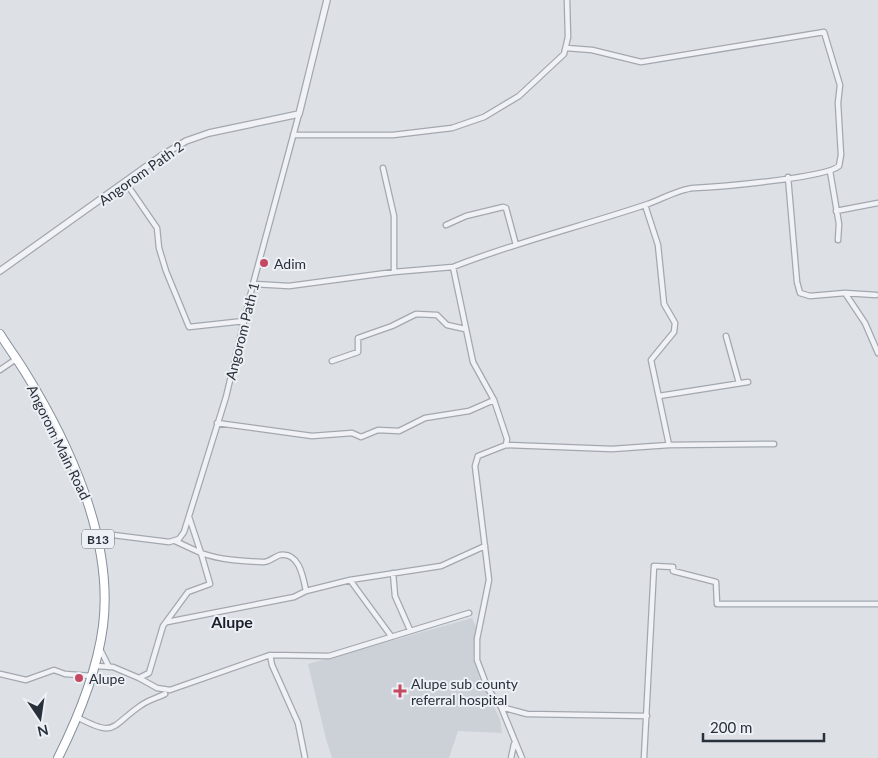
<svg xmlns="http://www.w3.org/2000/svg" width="878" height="758" viewBox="0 0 878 758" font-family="Lato,sans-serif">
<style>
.built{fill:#ccd1d8}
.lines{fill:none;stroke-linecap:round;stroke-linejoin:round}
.minor-casing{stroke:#a3a8b0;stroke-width:7}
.tertiary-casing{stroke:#a3a8b0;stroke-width:8}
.trunk-casing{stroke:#86909c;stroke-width:10}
.minor{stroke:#f0f2f5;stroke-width:4.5}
.tertiary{stroke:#f0f2f5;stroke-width:5.5}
.trunk{stroke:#fff;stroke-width:8}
.poi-dot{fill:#c54962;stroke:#edf0f4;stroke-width:2}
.labels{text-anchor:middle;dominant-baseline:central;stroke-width:4;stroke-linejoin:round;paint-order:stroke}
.shield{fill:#edf0f4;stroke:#636a73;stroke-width:1}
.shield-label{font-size:12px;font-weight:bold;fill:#28303c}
.street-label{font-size:14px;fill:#28303c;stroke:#edf0f4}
.poi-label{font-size:14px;fill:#28303c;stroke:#edf0f4;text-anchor:start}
.quarter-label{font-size:16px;font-weight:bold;fill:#1a212d;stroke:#edf0f4}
</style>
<rect width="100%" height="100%" fill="#dde1e6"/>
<!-- built -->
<path class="built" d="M 472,618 L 476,627 L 473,658 L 480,679 L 500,719 L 502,733 L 458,731 L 449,758 L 332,758 L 326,739 L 308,664 Z"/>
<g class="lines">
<!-- minor casing -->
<g class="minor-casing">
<path id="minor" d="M 293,135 L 393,135 L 452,128 L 484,117 L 519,96 L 564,54 L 568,37 L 567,0
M 383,168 L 394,216 L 394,272
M 830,171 L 839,224 L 838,240
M 788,177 L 797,282 L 800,293 L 810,296 L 845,293 L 865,323 L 878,353
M 126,183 L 157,228 L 159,248 L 166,271 L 189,327 L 244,321
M 645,205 L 658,245 L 664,304 L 675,323 L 674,332 L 651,360 L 669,445
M 836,211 L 878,203
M 446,225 L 466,216 L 503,207 L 506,208 L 516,245
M 453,267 C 516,242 583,226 648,204 C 662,199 679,189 694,188 C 717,187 826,178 839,166 L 841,155 L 838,103 L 840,85 L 824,32 L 641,62 L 592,50 L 566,48
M 253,284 L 289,286 L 394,272 L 453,267 L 473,362 L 494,400 L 507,439 L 506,445 L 478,456 L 475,466 L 489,580 L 477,639 L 477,660 L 488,689 L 501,707 L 522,758
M 845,293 L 876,295
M 726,336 L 739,383
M 332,361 L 358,352 L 358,338 L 392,326 L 416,314 L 437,315 L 447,325 L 465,329
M 0,370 L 16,359
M 659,396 L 748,382
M 217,423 L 312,436 L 352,433 L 361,437 L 378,430 L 399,431 L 425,418 L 469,411 L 494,400
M 506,445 L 612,449 L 669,445 L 774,444
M 189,517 L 201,553 C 221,560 241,561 262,562 C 269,563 273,557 280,555 C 299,552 303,576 306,591 L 350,580 L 441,566 L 485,546
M 97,533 L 169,542 L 179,539 L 184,532 L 226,397 L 253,284 L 299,114
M 393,573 L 395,596 L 410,630
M 350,580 L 391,636
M 167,622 L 294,597 L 306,591
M 100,649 L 109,667
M 270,655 L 272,665 L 298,723 L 305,758
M 95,666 L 113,667 L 139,678 L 149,673 L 163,626 L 188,592 L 210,584 L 201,553 L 175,541
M 0,674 L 26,680 L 54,670 L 65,674 L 92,676
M 139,678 L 157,688 L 170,690 L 270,655 L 329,656 L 469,613
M 501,707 L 527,714 L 647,716
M 77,717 C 116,738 110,727 140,706 C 148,700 157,698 165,694
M 511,758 L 514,744
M 644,758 L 654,566 L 673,567 L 673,571 L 716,582 L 717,604 L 878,604"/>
</g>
<!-- tertiary casing -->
<g class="tertiary-casing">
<path id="tertiary" d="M 0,271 L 161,156 L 186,141 L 209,133 L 299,114 L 327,0"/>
</g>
<!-- trunk casing -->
<g class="trunk-casing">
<path id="trunk" d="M 0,334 C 8,347 17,359 25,372 C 69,443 114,540 103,626 C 97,672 79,716 58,758"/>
</g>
<!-- minor -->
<use href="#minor" class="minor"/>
<!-- tertiary -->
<use href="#tertiary" class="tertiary"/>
<!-- trunk -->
<use href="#trunk" class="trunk"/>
</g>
<!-- markers -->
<g class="poi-dot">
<circle cx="264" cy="263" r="5"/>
<circle cx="79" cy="678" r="5"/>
<path d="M397.5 683.5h5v5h5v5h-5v5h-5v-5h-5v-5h5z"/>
</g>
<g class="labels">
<!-- shield labels -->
<rect class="shield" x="82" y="529.5" width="32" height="19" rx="4"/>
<g class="shield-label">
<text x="98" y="539">B13</text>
</g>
<!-- street labels -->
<g class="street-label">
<text transform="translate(141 173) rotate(-35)">Angorom Path 2</text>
<text transform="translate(242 331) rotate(-76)">Angorom Path 1</text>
<text transform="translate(59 442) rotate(64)">Angorom Main Road</text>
</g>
<!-- poi labels -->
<g class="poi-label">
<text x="274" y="263">Adim</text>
<text x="89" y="678">Alupe</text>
<text x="411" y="683">Alupe sub county<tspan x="411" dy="16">referral hospital</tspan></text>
</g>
<!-- quarter labels -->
<g class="quarter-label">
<text x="232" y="621">Alupe</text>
</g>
</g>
<!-- north arrow -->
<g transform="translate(40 718) rotate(167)" stroke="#edf0f4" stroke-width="4" paint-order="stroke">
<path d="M0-4L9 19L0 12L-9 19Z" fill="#28303c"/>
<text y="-8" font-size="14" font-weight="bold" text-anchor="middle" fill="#28303c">N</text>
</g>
<!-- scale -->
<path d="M703 733v8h121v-8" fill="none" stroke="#28303c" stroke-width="2.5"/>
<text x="710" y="733" font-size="15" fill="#28303c" stroke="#edf0f4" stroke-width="4" paint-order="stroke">200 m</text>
</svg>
